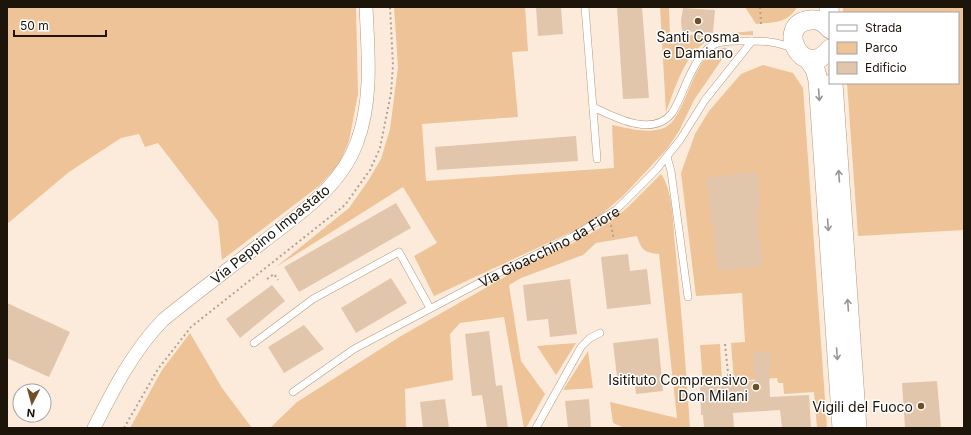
<svg xmlns="http://www.w3.org/2000/svg" width="971" height="435" viewBox="0 0 971 435" font-family="Inter,sans-serif">
<style>
.green{fill:#eec398}
.building{fill:#e1c6ab}
.lines{fill:none;stroke-linecap:round;stroke-linejoin:round}
.lane-casing{stroke:#b3997f;stroke-width:8}
.street-casing{stroke:#b3997f;stroke-width:14}
.secondary-casing{stroke:#b3997f;stroke-width:20}
.path{stroke:#b1a294;stroke-width:2;stroke-dasharray:2 3;stroke-linecap:butt}
.lane{stroke:#fff;stroke-width:7}
.street{stroke:#fff;stroke-width:13}
.secondary{stroke:#fff;stroke-width:19}
.oneway{stroke:#999591}
.poi-dot{fill:#714e27;stroke:#fff;stroke-width:1.5}
.labels{text-anchor:middle;dominant-baseline:central;stroke-width:3;stroke-linejoin:round;paint-order:stroke}
.poi-label{font-size:14px;fill:#1d140a;stroke:#fff;text-anchor:end}
.street-label{font-size:14px;fill:#1d140a;stroke:#fff}
</style>
<rect width="100%" height="100%" fill="#fcebdb"/>
<!-- green -->
<path class="green" d="M 7,7 L 356,7 L 358,94 L 349,141 L 339,165 L 319,186 L 222,260 L 218,221 L 158,143 L 145,147 L 139,134 L 121,138 L 69,172 L 7,224 Z
M 394,7 L 525,7 L 528,51 L 512,52 L 518,117 L 422,124 L 426,181 L 614,168 L 612,125 C 628,128 650,135 666,127 C 688,115 695,42 727,48 L 727,52 L 694,100 L 679,131 L 667,149 L 623,196 L 603,213 L 576,230 L 434,296 L 414,256 L 437,243 L 403,187 L 276,267 L 349,208 L 368,181 L 381,159 L 390,129 L 398,67 Z
M 660,7 L 669,7 L 670,35 L 711,35 L 753,31 L 753,35 C 743,35 732,34 722,36 C 687,42 677,84 666,112 Z
M 745,7 L 797,7 C 787,24 774,22 756,24 Z
M 843,7 L 964,7 L 964,230 L 858,236 L 847,83 L 958,83 L 958,13 L 843,13 Z
M 763,65 L 793,73 L 803,88 L 827,428 L 817,428 L 814,392 L 784,394 L 783,383 L 778,383 L 777,378 L 734,381 L 731,343 L 745,342 L 742,293 L 696,296 L 681,173 L 695,134 L 709,111 L 741,74 Z
M 661,174 C 673,191 673,224 675,245 C 681,306 686,367 690,428 L 624,428 L 613,423 L 610,402 L 677,418 L 659,254 C 644,253 641,249 637,236 L 596,243 L 583,255 L 521,278 L 509,285 L 521,361 L 545,394 L 526,428 L 524,428 L 504,317 L 460,323 L 450,334 L 453,380 L 405,389 L 406,428 L 270,428 L 297,402 L 401,336 L 517,270 L 583,238 L 610,222 L 628,207 Z
M 190,333 L 222,388 L 252,428 L 130,428 L 162,370 Z
M 576,343 L 556,375 L 537,346 Z
M 720,344 L 722,382 L 703,383 L 700,345 Z
M 588,351 L 593,388 L 563,390 Z"/>
<!-- building -->
<path class="building" d="M 536,7 L 561,7 L 563,34 L 538,36 Z
M 617,7 L 642,7 L 649,98 L 623,99 Z
M 683,8 L 715,10 L 713,33 L 682,31 L 681,20 Z
M 576,136 L 578,161 L 437,170 L 435,147 Z
M 756,171 L 761,210 L 756,210 L 763,266 L 718,271 L 706,178 Z
M 396,203 L 411,228 L 299,292 L 284,267 Z
M 628,254 L 630,271 L 647,269 L 651,304 L 607,309 L 601,257 Z
M 391,278 L 407,303 L 356,333 L 341,308 Z
M 570,279 L 577,334 L 550,337 L 548,319 L 527,321 L 523,285 Z
M 272,285 L 285,301 L 240,338 L 226,319 Z
M 7,303 L 70,332 L 49,377 L 7,358 Z
M 304,325 L 324,349 L 284,373 L 268,347 Z
M 489,331 L 496,386 L 502,385 L 508,428 L 487,428 L 482,395 L 472,396 L 465,334 Z
M 658,338 L 663,391 L 636,394 L 634,375 L 617,377 L 613,343 Z
M 770,351 L 771,368 L 769,368 L 770,397 L 809,395 L 811,428 L 782,428 L 780,410 L 733,413 L 734,428 L 704,428 L 703,415 L 701,415 L 700,384 L 755,381 L 753,352 Z
M 937,381 L 941,428 L 905,428 L 902,383 Z
M 445,399 L 449,428 L 423,428 L 420,402 Z
M 589,399 L 591,428 L 568,428 L 565,401 Z"/>
<g class="lines">
<!-- lane casing -->
<g class="lane-casing">
<g id="lane">
<path d="M 585,7 L 597,159"/>
<path d="M 593,107 C 614,117 653,138 672,113 C 680,101 685,84 692,71 C 697,61 704,49 715,44 C 724,40 736,41 745,41 C 762,41 778,41 793,49"/>
<path d="M 667,157 L 671,171 L 688,297"/>
<path d="M 254,343 L 313,299 L 399,252 L 430,308"/>
<path id="s1" d="M 293,392 L 354,349 L 494,275 L 572,237 L 616,210 L 656,170 L 680,140 L 705,100 L 752,41"/>
<path d="M 536,428 L 581,347 L 590,338 L 600,333"/>
</g>
</g>
<!-- street casing -->
<g class="street-casing">
<path id="street" d="M 94,428 C 113,390 133,351 163,320 C 196,293 230,268 263,242 C 299,214 341,187 357,142 C 373,100 368,51 366,7"/>
</g>
<!-- secondary casing -->
<g class="secondary-casing">
<path id="secondary" d="M 829,7 L 830,22
M 830,29 C 825,23 820,19 811,20 C 773,23 803,83 830,49
M 808,59 L 815,69 L 818,80 L 842,428
M 833,83 L 857,428"/>
</g>
<!-- path -->
<path class="path" d="M 760,7 L 761,24
M 611,225 L 614,240
M 267,279 L 274,274 L 278,280
M 725,344 L 729,383
M 124,428 L 158,369 L 191,327 L 345,205 L 370,170 L 380,148 L 391,93 L 393,65 L 390,7"/>
<!-- lane -->
<use href="#lane" class="lane"/>
<!-- street -->
<use href="#street" class="street"/>
<!-- secondary -->
<use href="#secondary" class="secondary"/>
</g>
<!-- one-way arrows -->
<defs><path id="oneway-shaft" d="M-6 0H5M1.5-3L5.5 0L1.5 3" fill="none" stroke-width="1.6" stroke-linecap="round" stroke-linejoin="round"/></defs>
<g class="oneway">
<use href="#oneway-shaft" transform="translate(819 95) rotate(86)"/>
<use href="#oneway-shaft" transform="translate(839 176) rotate(-94)"/>
<use href="#oneway-shaft" transform="translate(828 225) rotate(86)"/>
<use href="#oneway-shaft" transform="translate(848 305) rotate(-94)"/>
<use href="#oneway-shaft" transform="translate(837 354) rotate(86)"/>
</g>
<!-- markers -->
<g class="poi-dot">
<circle cx="698" cy="21" r="4"/>
<circle cx="756" cy="387" r="4"/>
<circle cx="921" cy="406" r="4"/>
</g>
<g class="labels">
<!-- poi labels -->
<g class="poi-label">
<text x="698" y="36" text-anchor="middle">Santi Cosma<tspan x="698" dy="16">e Damiano</tspan></text>
<text x="748" y="379">Isitituto Comprensivo<tspan x="748" dy="16">Don Milani</tspan></text>
<text x="913" y="406">Vigili del Fuoco</text>
</g>
<!-- street labels -->
<g class="street-label">
<text transform="translate(270 234) rotate(-39)">Via Peppino Impastato</text>
<text stroke="none"><textPath href="#s1" startOffset="295">Via Gioacchino da Fiore</textPath></text>
</g>
</g>
<!-- border -->
<rect width="971" height="435" fill="none" stroke="#1d140a" stroke-width="16"/>
<!-- legend -->
<rect x="829" y="12" width="130" height="72" fill="#ffffff" stroke="#a5a19d"/>
<rect x="837" y="25" width="20" height="6" fill="#ffffff" stroke="#a5a19d"/>
<text x="865" y="32" font-size="12" fill="#1d140a">Strada</text>
<rect x="837" y="42" width="20" height="12" fill="#eec398" stroke="#a5a19d"/>
<text x="865" y="52" font-size="12" fill="#1d140a">Parco</text>
<rect x="837" y="62" width="20" height="12" fill="#e1c6ab" stroke="#a5a19d"/>
<text x="865" y="72" font-size="12" fill="#1d140a">Edificio</text>
<!-- north arrow -->
<g transform="translate(32 403) rotate(186)"><circle r="19" fill="#ffffff" stroke="#a5a19d"/>
<path d="M0-3L7 15L0 10L-7 15Z" fill="#714e27"/>
<text y="-6" font-size="11" font-weight="bold" text-anchor="middle" fill="#1d140a">N</text>
</g>
<!-- scale -->
<path d="M14 30v6h92v-6" fill="none" stroke="#1d140a" stroke-width="2"/>
<text x="20" y="30" font-size="12" fill="#1d140a" stroke="#ffffff" stroke-width="3" paint-order="stroke">50 m</text>
</svg>
